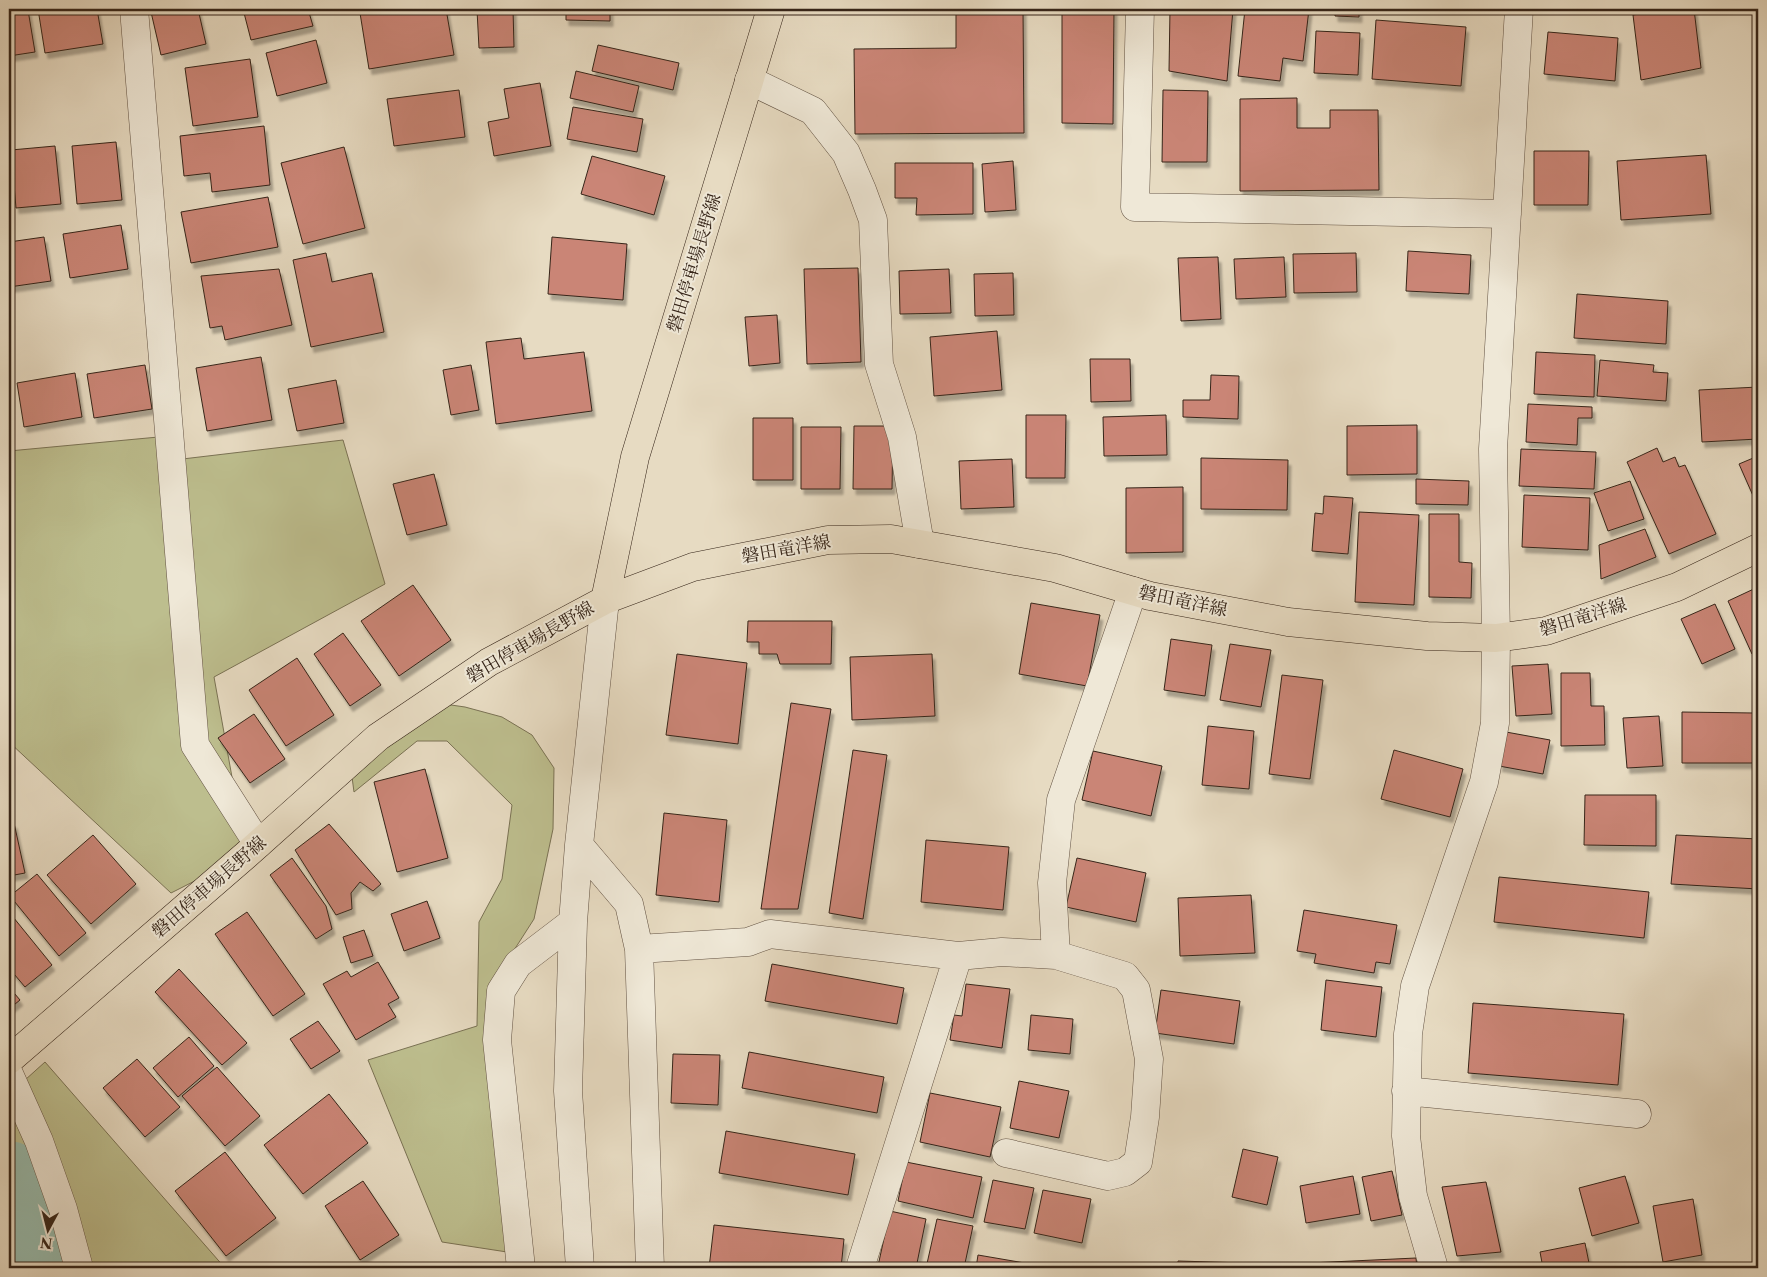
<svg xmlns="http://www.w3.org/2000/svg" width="1767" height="1277" viewBox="0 0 1767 1277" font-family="'Libre Caslon Text','Noto Serif JP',serif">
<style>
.green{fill:#bdbe8e;stroke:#7a7254}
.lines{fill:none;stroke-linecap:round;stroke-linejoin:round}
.river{stroke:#98bcae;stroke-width:74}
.building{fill:#ca8576;stroke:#362519;filter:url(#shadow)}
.minor-casing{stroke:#625243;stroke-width:29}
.major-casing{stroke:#362519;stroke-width:29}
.minor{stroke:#efe8d7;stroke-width:28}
.major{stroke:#e7dbc2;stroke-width:28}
.labels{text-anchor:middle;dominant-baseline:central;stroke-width:4;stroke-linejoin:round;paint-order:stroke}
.street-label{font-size:18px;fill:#362519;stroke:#efe8d7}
</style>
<defs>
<filter id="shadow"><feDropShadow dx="3" dy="5.5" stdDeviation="1" flood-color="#0004"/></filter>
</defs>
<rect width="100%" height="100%" fill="#e7dbc2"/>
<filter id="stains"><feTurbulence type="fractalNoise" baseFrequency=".004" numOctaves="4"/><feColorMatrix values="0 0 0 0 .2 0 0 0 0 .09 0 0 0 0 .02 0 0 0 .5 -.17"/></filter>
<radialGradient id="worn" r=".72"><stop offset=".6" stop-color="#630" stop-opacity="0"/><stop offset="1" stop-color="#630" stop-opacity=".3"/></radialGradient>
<!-- green -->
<path class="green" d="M 169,436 L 174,460 L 343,440 L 385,584 L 214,677 L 246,855 L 171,893 L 9,742 L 9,451 Z
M 430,702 L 465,707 L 502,717 L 532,735 L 554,768 L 553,829 L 534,919 L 500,972 L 520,1254 L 442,1242 L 368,1060 L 477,1026 L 479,922 L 502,879 L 512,805 L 447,741 L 417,741 L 354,792 L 350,762 Z
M 45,1062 L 225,1268 L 9,1268 L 9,1104 L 15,1089 Z"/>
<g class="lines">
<!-- river -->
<path class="river" d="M 9,1178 L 36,1268"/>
</g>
<!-- building -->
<path class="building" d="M 38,9 L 97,9 L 103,44 L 45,53 Z
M 166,9 L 198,9 L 206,44 L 161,55 L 151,12 Z
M 243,9 L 308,9 L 313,26 L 251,40 Z
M 388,9 L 446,9 L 454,55 L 369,69 L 360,13 Z
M 513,9 L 514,47 L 479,48 L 477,10 Z
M 566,9 L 610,9 L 610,21 L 566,20 Z
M 956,9 L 1023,9 L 1024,133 L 855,134 L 854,49 L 956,48 Z
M 1062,9 L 1114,9 L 1113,124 L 1062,123 Z
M 1170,9 L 1233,9 L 1227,81 L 1169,71 Z
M 1245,9 L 1309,9 L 1303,61 L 1283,58 L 1280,81 L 1238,76 Z
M 1335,9 L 1359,9 L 1359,17 L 1335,16 Z
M 1667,9 L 1694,9 L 1701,68 L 1641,80 L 1633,15 Z
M 28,10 L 35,52 L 9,56 L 9,13 Z
M 1376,20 L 1466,27 L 1461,86 L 1372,79 Z
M 1316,31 L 1360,33 L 1358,75 L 1314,73 Z
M 1548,32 L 1618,38 L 1615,81 L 1544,74 Z
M 316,40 L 327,83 L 277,96 L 266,53 Z
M 598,45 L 679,63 L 673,90 L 592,71 Z
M 250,59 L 258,117 L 193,126 L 185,68 Z
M 576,71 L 639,86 L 633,112 L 570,98 Z
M 540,83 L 551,146 L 494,156 L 488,122 L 509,118 L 504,89 Z
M 459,90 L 465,137 L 394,146 L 387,99 Z
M 1163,90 L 1208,91 L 1207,162 L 1162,162 Z
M 1297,98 L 1297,128 L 1330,128 L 1330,110 L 1378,110 L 1379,190 L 1240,191 L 1240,99 Z
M 573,107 L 643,119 L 637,152 L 567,139 Z
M 264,126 L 270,185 L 212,192 L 210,173 L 184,176 L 180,136 Z
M 116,142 L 122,200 L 77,204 L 72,146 Z
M 55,146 L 61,204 L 16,208 L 11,150 Z
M 344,147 L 365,228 L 303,244 L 281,163 Z
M 1534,151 L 1589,151 L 1588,205 L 1534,205 Z
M 1706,155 L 1711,214 L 1621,220 L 1617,161 Z
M 592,156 L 665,176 L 654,215 L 581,194 Z
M 1013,161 L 1016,210 L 985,212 L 982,164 Z
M 895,163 L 973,163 L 973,214 L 916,215 L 917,198 L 895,198 Z
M 268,197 L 278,247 L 191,263 L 181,212 Z
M 121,225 L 128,269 L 70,278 L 63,234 Z
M 44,237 L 51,281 L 9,287 L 9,242 Z
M 552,237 L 627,244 L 623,300 L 548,294 Z
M 1408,251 L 1471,255 L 1469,294 L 1406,291 Z
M 326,253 L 332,282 L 372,273 L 384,332 L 311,347 L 293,260 Z
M 1356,253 L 1357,292 L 1294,293 L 1293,254 Z
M 1218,257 L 1221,319 L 1181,321 L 1178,258 Z
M 1284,257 L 1286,297 L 1236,299 L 1234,259 Z
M 858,268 L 861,362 L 807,364 L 804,269 Z
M 279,269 L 292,325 L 225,340 L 222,326 L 210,328 L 201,276 Z
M 949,269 L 951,313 L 900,314 L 899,271 Z
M 1013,273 L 1014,315 L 975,316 L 974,274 Z
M 1577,294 L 1668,301 L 1666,344 L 1574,338 Z
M 777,315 L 780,363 L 749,366 L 745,317 Z
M 997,331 L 1002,390 L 934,396 L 930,337 Z
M 521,338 L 524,359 L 584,352 L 592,411 L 496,424 L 486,342 Z
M 1536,352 L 1595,355 L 1594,397 L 1534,394 Z
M 261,357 L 272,420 L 207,431 L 196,368 Z
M 1090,359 L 1130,359 L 1131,401 L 1091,402 Z
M 1600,360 L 1654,365 L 1653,372 L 1668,373 L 1666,401 L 1597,396 Z
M 145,365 L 152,409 L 94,418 L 87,374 Z
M 471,365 L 479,410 L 451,415 L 443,370 Z
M 75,373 L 82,417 L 24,427 L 17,383 Z
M 1211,375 L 1239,376 L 1238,419 L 1183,417 L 1183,400 L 1210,400 Z
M 336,380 L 344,423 L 297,431 L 288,389 Z
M 1758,387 L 1758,439 L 1702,442 L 1699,390 Z
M 1528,404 L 1592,407 L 1592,418 L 1578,418 L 1577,445 L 1526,442 Z
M 1026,415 L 1066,415 L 1065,478 L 1026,478 Z
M 1166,415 L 1167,455 L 1104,456 L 1103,417 Z
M 753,418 L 793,418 L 793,480 L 753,480 Z
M 1417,425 L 1417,474 L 1347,475 L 1347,426 Z
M 854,426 L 893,426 L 892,489 L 853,489 Z
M 801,427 L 841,427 L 840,489 L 801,489 Z
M 1657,448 L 1663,462 L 1675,457 L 1679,467 L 1685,465 L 1716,534 L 1669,554 L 1627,462 Z
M 1521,449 L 1596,452 L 1594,489 L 1519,486 Z
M 1758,456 L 1758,507 L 1739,464 Z
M 1201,458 L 1288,460 L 1287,510 L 1201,509 Z
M 1012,459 L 1014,507 L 961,509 L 959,461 Z
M 434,474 L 447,525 L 407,535 L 393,484 Z
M 1416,479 L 1469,481 L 1468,505 L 1416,504 Z
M 1630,481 L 1644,519 L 1608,531 L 1594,493 Z
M 1183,487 L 1183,552 L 1126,553 L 1126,488 Z
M 1524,495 L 1590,498 L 1588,550 L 1522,547 Z
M 1324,496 L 1353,498 L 1348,554 L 1312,551 L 1315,513 L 1323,514 Z
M 1359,512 L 1419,515 L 1414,605 L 1355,602 Z
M 1429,514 L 1459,514 L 1459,562 L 1472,563 L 1471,598 L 1429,597 Z
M 1645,529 L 1656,557 L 1601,579 L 1599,545 Z
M 413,585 L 451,640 L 399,676 L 361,621 Z
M 1758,587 L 1758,651 L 1752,654 L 1728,601 Z
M 1031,603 L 1100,615 L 1087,686 L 1019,674 Z
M 1715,604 L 1735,649 L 1702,664 L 1681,619 Z
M 748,621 L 832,621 L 831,664 L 780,664 L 777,654 L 759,654 L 759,642 L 747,642 Z
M 343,633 L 381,685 L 350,706 L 314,654 Z
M 1171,639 L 1212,645 L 1205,696 L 1164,690 Z
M 1230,644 L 1271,650 L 1261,707 L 1220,700 Z
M 677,654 L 747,663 L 738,744 L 666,735 Z
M 932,654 L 935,716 L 852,720 L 850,657 Z
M 297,658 L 334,715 L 286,746 L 249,690 Z
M 1548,664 L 1552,714 L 1516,716 L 1512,666 Z
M 1561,673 L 1590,673 L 1591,706 L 1604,706 L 1605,745 L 1561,746 Z
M 1282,675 L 1323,680 L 1310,779 L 1269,774 Z
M 791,703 L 831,709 L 798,909 L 761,909 Z
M 1682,712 L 1754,713 L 1753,763 L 1682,763 Z
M 254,714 L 285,759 L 250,783 L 218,738 Z
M 1659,716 L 1663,766 L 1627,768 L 1623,718 Z
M 1208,726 L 1254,731 L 1249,789 L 1202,785 Z
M 1506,732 L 1550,740 L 1543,774 L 1499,766 Z
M 853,750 L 887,755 L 863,919 L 829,913 Z
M 1394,750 L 1463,769 L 1450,817 L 1381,799 Z
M 1093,751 L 1162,766 L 1151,816 L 1082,800 Z
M 425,769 L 448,858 L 397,872 L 374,782 Z
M 1585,795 L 1656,795 L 1656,846 L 1584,845 Z
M 664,813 L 727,820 L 719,902 L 656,895 Z
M 14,823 L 25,873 L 9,876 L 9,824 Z
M 329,824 L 381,884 L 373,891 L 360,882 L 351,893 L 352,909 L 336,915 L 295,850 Z
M 93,835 L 136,884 L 91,924 L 47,875 Z
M 1676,835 L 1758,839 L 1758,889 L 1671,884 Z
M 926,840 L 1009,847 L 1003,910 L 921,902 Z
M 292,858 L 326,906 L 332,929 L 316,939 L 270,875 Z
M 1077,858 L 1146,873 L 1136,922 L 1066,907 Z
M 37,874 L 86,933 L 59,956 L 10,896 Z
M 1499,877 L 1649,892 L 1644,938 L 1494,922 Z
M 1251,895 L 1255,953 L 1180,956 L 1178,898 Z
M 427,901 L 440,938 L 404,951 L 391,914 Z
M 1304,910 L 1397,925 L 1390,964 L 1376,962 L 1374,973 L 1314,963 L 1316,954 L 1297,951 Z
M 9,912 L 52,965 L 25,987 L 9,968 Z
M 247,912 L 305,994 L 273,1016 L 215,934 Z
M 364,930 L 373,956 L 351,963 L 343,937 Z
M 378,962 L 399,998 L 388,1004 L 396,1017 L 356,1040 L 323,984 L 347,971 L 351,977 Z
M 772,964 L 904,988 L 897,1024 L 765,1001 Z
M 179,969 L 247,1043 L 222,1065 L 155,992 Z
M 1326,980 L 1382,987 L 1376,1037 L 1321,1030 Z
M 966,984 L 1010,989 L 1002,1048 L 950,1040 L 954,1015 L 962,1016 Z
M 9,987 L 20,1000 L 9,1009 Z
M 1161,990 L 1240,1001 L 1234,1044 L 1155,1033 Z
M 1473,1003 L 1624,1014 L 1618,1085 L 1468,1073 Z
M 1031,1015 L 1073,1019 L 1070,1054 L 1028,1050 Z
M 318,1021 L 340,1051 L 311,1069 L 290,1039 Z
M 189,1037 L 214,1066 L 178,1097 L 153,1068 Z
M 749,1052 L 884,1077 L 877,1113 L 742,1088 Z
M 673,1054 L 720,1055 L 718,1105 L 671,1103 Z
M 137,1059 L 180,1107 L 145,1137 L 103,1088 Z
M 217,1067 L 260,1116 L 225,1146 L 182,1096 Z
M 1019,1081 L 1069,1091 L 1059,1138 L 1010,1128 Z
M 930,1093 L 1001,1107 L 990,1157 L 920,1142 Z
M 329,1094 L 368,1143 L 303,1194 L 264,1145 Z
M 726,1131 L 855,1154 L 848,1195 L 719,1173 Z
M 1243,1149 L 1278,1157 L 1267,1205 L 1232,1197 Z
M 225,1152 L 276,1218 L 226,1256 L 175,1191 Z
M 906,1162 L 982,1177 L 973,1218 L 898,1201 Z
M 1392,1171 L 1402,1215 L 1371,1221 L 1362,1177 Z
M 1353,1176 L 1360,1214 L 1306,1223 L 1300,1186 Z
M 1625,1176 L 1639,1223 L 1592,1236 L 1579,1188 Z
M 993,1180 L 1034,1188 L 1025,1229 L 984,1222 Z
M 363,1181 L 399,1235 L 360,1260 L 325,1206 Z
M 1486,1182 L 1501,1252 L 1457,1256 L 1442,1187 Z
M 1043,1190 L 1091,1199 L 1082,1243 L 1034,1233 Z
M 1693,1199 L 1702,1255 L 1663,1262 L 1653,1206 Z
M 890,1211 L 926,1219 L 916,1268 L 890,1268 L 878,1266 Z
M 937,1219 L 973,1226 L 964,1268 L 926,1268 Z
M 714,1225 L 844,1239 L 841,1268 L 709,1268 Z
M 1585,1243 L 1590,1268 L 1543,1268 L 1540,1252 Z
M 978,1255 L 1048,1267 L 976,1268 Z
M 1416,1258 L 1417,1268 L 1267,1268 L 1267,1265 Z
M 1178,1261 L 1245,1263 L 1245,1268 L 1178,1268 Z"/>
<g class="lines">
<!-- minor casing -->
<g class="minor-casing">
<path id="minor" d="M 134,9 L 195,745 L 258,844
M 1140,9 L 1135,207 L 1507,214
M 749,80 L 813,111 L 846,153 L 862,190 L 873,220 L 879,364 L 902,437 L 920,544
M 579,845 L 629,904 L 639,949 L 650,1268
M 639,949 L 748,942 L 770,934 L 958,956 L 1002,952 L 1056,955 L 1125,976 L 1136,990 L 1149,1059 L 1145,1117 L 1138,1162 L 1125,1172 L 1108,1176 L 1006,1153
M 1056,955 L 1052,883 L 1061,800 L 1133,591
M 9,1074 L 39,1141 L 63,1209 L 79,1268
M 1406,1091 L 1637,1114
M 521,1268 L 497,1040 L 501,991 L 518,964 L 573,922
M 580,1268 L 568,1091 L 573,922 L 579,845 L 605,600
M 860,1268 L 958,956
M 1434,1268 L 1413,1196 L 1406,1136 L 1408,1034 L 1415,986 L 1484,782 L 1495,723 L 1496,638 L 1493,449 L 1519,9"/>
</g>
<!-- major casing -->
<g class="major-casing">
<path id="major" d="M 605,600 L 635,457 L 771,9
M 9,1060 L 246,855 L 378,737 L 489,662 L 605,600 L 693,567 L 828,540 L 891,539 L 1055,568 L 1150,596 L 1288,622 L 1427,636 L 1496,638 L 1546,631 L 1677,587 L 1758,548"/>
</g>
<!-- minor -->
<use href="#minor" class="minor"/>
<!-- major -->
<use href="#major" class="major"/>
</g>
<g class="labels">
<!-- street labels -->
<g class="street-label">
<text transform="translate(694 263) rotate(-73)">磐田停車場長野線</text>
<text transform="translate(786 549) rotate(-10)">磐田竜洋線</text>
<text transform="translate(1183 601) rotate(12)">磐田竜洋線</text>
<text transform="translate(1583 617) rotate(-17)">磐田竜洋線</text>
<text transform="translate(530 642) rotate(-30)">磐田停車場長野線</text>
<text transform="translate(209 887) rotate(-41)">磐田停車場長野線</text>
</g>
</g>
<!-- margin -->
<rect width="1767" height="1277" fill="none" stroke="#e7dbc2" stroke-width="30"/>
<rect x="10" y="10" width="1747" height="1257" fill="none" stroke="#362519" stroke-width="2.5"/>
<rect x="15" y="15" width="1737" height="1247" fill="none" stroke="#362519"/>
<!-- north arrow -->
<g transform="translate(48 1230) rotate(187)" stroke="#efe8d7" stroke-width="4" paint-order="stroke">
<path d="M0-4L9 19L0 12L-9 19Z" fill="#362519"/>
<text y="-8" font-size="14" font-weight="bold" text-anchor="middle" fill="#362519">N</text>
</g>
<rect width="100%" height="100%" filter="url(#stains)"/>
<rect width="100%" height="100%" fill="url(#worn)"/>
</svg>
